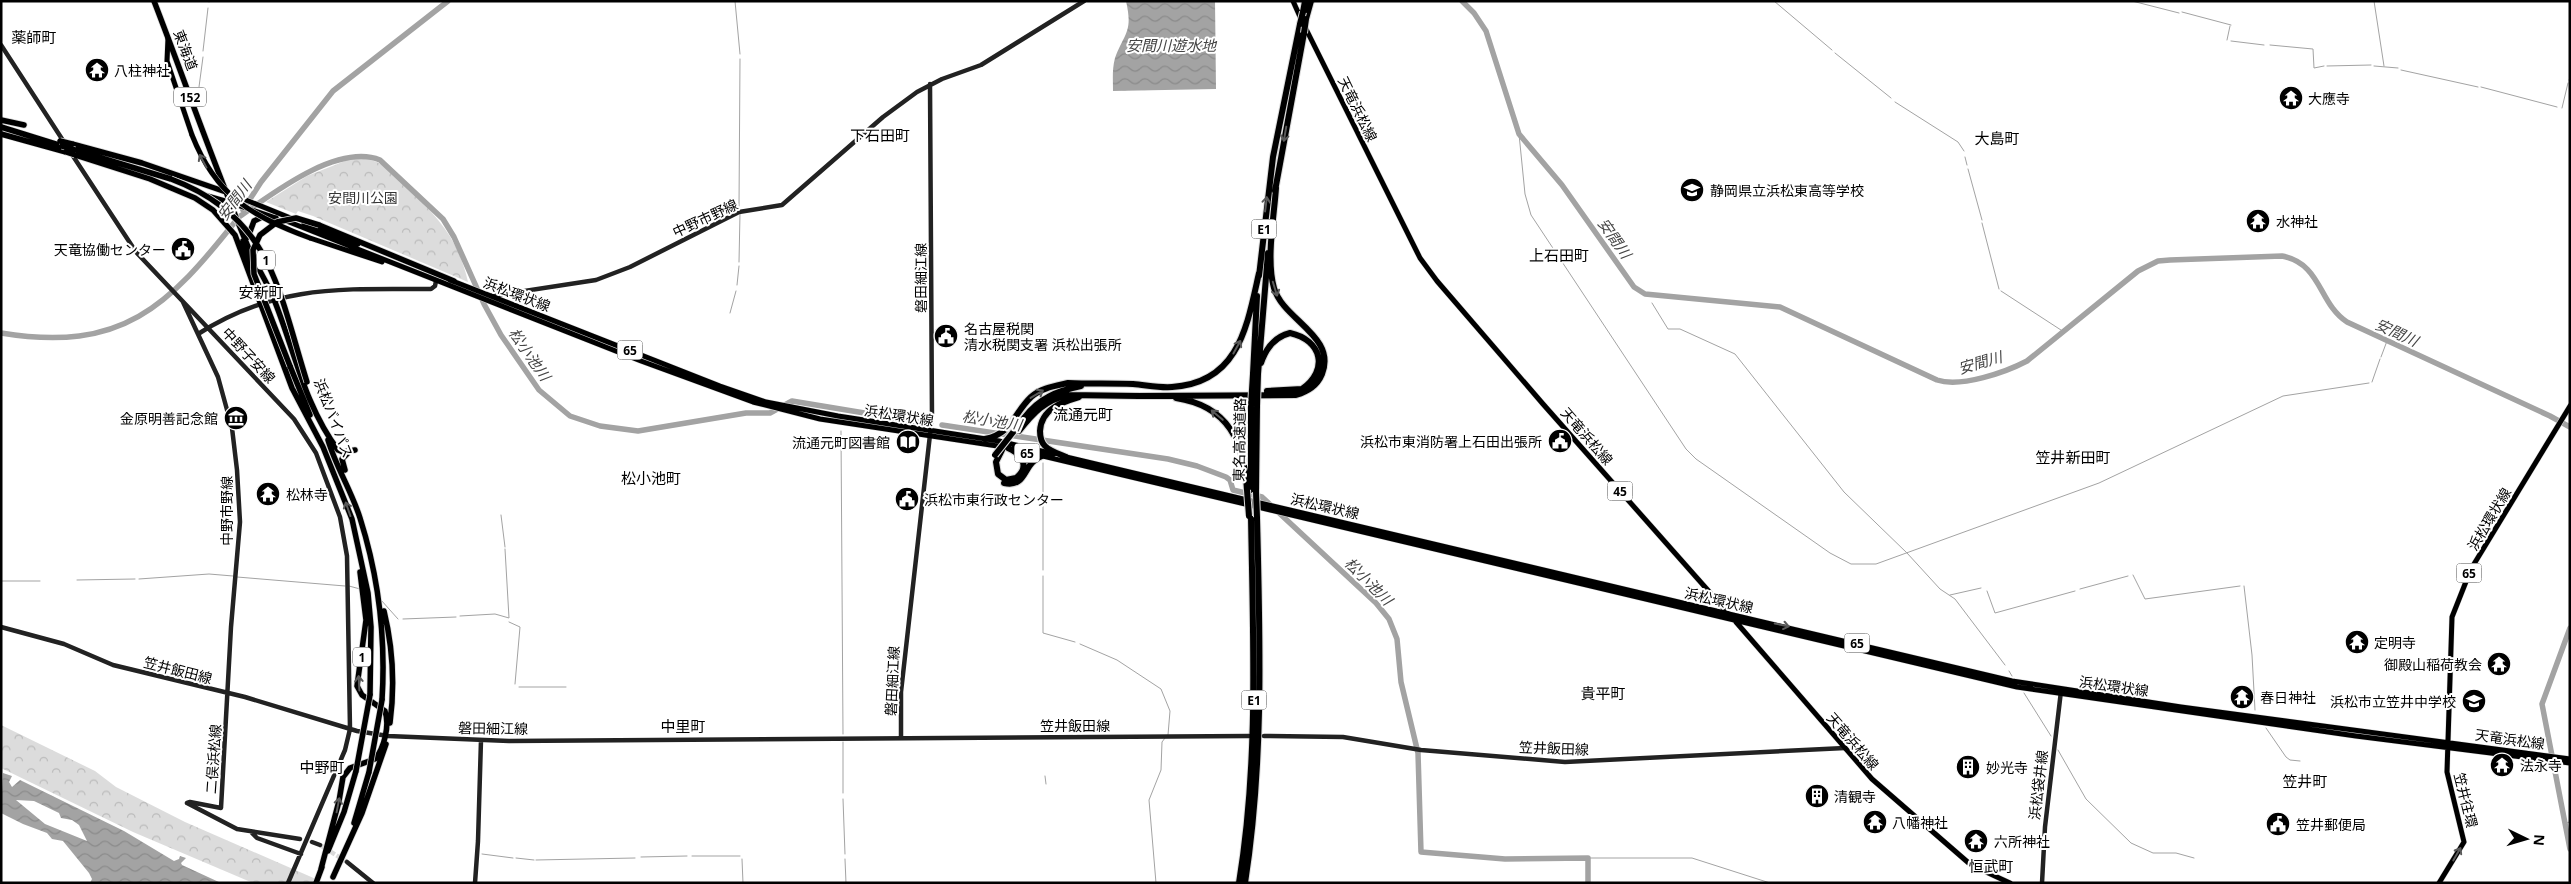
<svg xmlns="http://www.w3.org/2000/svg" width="2571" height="884" viewBox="0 0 2571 884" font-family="'Open Sans','Noto Sans JP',sans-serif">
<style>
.park{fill:url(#park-crowns)}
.water{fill:url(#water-waves);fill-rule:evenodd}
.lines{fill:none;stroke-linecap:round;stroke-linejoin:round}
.stream{stroke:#a3a3a3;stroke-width:1}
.river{stroke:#a3a3a3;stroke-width:5.5}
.secondary-tunnel{stroke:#d9d9d9;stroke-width:4.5;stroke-dasharray:4.5 2;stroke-linecap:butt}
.primary-casing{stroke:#dbdbdb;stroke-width:6}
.trunk-casing{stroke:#dbdbdb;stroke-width:7}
.motorway-casing{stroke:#dbdbdb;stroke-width:8}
.secondary{stroke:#222;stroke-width:4.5}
.primary{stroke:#000;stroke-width:5}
.trunk{stroke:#000;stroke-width:5.5}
.motorway{stroke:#000;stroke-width:6}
.primary-bridge-casing{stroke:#dbdbdb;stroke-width:6;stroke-linecap:butt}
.trunk-bridge-casing{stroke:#dbdbdb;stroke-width:7;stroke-linecap:butt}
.motorway-bridge-casing{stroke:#dbdbdb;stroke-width:8;stroke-linecap:butt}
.primary-bridge{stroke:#000;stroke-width:5}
.trunk-bridge{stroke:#000;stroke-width:5.5}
.motorway-bridge{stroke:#000;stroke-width:6}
.oneway{stroke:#595959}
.labels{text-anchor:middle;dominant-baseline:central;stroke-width:4;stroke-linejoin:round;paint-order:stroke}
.shield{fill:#fff;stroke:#4c4c4c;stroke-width:1}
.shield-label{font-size:12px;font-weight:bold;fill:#000}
.street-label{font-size:14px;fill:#000;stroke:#fff}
.poi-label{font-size:14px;fill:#000;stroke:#fff;text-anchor:start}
.park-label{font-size:14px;fill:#333;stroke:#fff}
.neighbourhood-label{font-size:15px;fill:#000;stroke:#fff}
.water-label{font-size:15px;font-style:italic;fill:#444;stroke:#fff}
</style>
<defs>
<pattern id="park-crowns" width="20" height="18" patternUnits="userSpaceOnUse" patternTransform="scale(1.25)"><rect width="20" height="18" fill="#dcdcdc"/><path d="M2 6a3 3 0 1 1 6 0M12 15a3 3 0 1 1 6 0" fill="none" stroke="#bbb"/></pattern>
<pattern id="water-waves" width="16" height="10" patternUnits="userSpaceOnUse" patternTransform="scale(1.25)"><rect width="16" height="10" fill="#a3a3a3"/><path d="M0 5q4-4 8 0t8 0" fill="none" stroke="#8b8b8b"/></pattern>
</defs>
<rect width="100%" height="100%" fill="#fff"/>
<!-- park -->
<path class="park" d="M 350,159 C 359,159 368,158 377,162 C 388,167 397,179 406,187 C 438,217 458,238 468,282 L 313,216 L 298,211 L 296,214 L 266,202 L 307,176 Z
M 1,725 L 95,771 L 116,787 L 185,822 L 325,883 L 253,883 L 133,832 L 1,768 Z"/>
<!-- water -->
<path class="water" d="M 1126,1 L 1215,1 L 1216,89 L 1113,91 C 1113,80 1112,69 1115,58 C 1125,32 1133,32 1126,1 Z
M 3,773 L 12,776 L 9,782 L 12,787 L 20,780 L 124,831 L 174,861 L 179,859 L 180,856 L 186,858 L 181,863 L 182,865 L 221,883 L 90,883 L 92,879 L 89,873 L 63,841 L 52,839 L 47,833 L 23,824 L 1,813 ZM 16,800 L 34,801 L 59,813 L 61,818 L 72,820 L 79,825 L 87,841 L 45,824 Z"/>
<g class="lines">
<!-- stream -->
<path class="stream" d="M 735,1 L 740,54
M 1774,1 L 1832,50
M 2132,1 L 2179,13
M 2374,1 L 2384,66
M 209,2 L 209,1
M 2182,12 L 2231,25
M 2227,40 L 2230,26
M 2231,41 L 2264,45
M 2270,45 L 2313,49 L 2314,68 L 2324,66
M 203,51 L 208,8
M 1835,53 L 1891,98
M 2327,66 L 2371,65
M 2374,66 L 2398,68
M 2401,70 L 2478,87
M 2569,80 L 2570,78
M 199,87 L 203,57
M 2481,87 L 2557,107
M 1895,102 L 1958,142 L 1964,151
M 2562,108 L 2568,83
M 1519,134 L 1525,194 L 1531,215 L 1686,449 L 1696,459 L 1830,553 L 1851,564 L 1876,564 L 2099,483 L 2283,396 L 2369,383
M 1965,157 L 1967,165
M 1968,169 L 1982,220
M 739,208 L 740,59
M 1982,223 L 1999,289
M 739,262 L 740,214
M 737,285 L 739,266
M 2001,291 L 2064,332
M 1652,303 L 1668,329 L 1680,329 L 1735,354 L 1844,492 L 1907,553 L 1940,589 L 1955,599 L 2005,665
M 730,313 L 736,291
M 2381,357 L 2387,341
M 2372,382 L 2380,359
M 841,431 L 843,734
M 1043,463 L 1043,570
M 501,515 L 505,547
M 2133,575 L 2145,599 L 2240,586
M 1043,576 L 1043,633 L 1075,642
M 237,577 L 345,586
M 139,579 L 209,574 L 233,576
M 77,580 L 135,579
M 1,581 L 40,581
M 349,586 L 360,589
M 2244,586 L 2252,655 L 2255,710
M 2080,589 L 2128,576
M 1987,591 L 1995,613 L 2075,591
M 1950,595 L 1981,588
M 381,600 L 398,619
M 460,616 L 495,614 L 509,618 L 505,549
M 403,619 L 456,617
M 509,622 L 520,627 L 515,684
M 1080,644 L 1117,660 L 1161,689 L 1170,711 L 1168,735
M 2009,671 L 2012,676
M 519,687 L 566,687
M 2024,693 L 2051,736
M 2266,728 L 2286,757 L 2290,760 L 2300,761
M 843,742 L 843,793
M 2058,750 L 2086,799 L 2131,843 L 2153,853 L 2176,853 L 2194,858
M 1045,776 L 1046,784
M 843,799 L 845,854
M 2565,823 L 2570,822
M 482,854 L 513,858
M 692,856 L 740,856
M 641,857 L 687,856
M 516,858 L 534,860
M 1588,858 L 1692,858 L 1770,883
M 742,859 L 743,883
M 845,859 L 846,883
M 536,860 L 635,858
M 1156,883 L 1149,800 L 1161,770 L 1162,742 L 1165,738"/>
<!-- river -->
<path class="river" d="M 1462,1 L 1474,13 L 1486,31 L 1519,134 L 1562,185 L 1634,287 L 1645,294 L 1780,307 L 1937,380 C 1961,388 2006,372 2027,361 L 2138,271 L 2158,261 L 2170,260 L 2282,256 C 2322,264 2318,303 2347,322 L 2550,416 L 2570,427
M 243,210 L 261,182 L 333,91 L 448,1
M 239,217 C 273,193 338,143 380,160 L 443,219 L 454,237 L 484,304 L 501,335 L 539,390 L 570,416 L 600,426 L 638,431 L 746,413 L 770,413 L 792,401 L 925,423
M 1,333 C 122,353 168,307 238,218
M 942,425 L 1168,459 L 1197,466 L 1226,477 L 1230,480 L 1233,490 L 1262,497 L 1376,603 L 1389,619 L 1397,639 L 1401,682 L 1418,753 L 1421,852 L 1505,859 L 1588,858 L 1588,883
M 2570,628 L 2542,704 L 2570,849"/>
<!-- secondary-tunnel -->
<path class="secondary-tunnel" d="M 320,845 L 347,862"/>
<!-- primary casing -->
<g class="primary-casing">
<path id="primary" d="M 1293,1 L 1301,19
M 1305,27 L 1420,258 L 1437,281 L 1543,404 L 1728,613
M 168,38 L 167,61 L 192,135
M 231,194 L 293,219
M 231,203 L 273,217
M 284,220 L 641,361 L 753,402 L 820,419 L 1004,447
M 304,223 L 358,244
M 310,238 L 382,262
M 450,280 L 720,386 L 766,402 L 838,416 L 999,441 L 1054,454
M 1013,449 L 2017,687 L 2356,736 L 2570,763
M 1062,456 L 2012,681 L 2181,707 L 2570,759
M 1736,622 L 1872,779 L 1971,865 L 2010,883
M 2439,883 L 2464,842 L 2447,772 L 2452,617 L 2471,569 L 2570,406"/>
</g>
<!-- trunk casing -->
<g class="trunk-casing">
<path id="trunk" d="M 154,1 C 186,84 215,168 249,249 C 256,266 266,280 273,297 C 294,348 304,405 338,450 L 343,452 L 355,450
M 1,120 L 24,125
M 1,127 L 62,146
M 1,134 L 66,152
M 72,144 L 142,163 L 226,192
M 75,150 L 171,179
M 75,155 L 150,179 L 195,198 L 213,210 L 235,235 L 292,388 L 323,447 L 352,519 L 368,593 L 371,627 L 370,695
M 207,196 L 231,203
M 319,225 L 454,281
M 248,237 L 254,221 L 262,217 L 276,218
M 243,241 L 250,266
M 290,366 L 310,415
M 328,440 C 336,467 352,492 360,518 C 379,578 386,637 382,700
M 345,470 L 342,459 L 348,453
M 384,611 C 393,648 395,685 390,723
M 354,823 L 369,772
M 328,851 L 344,812 L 356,771
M 321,869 L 339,801 L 343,777 L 350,768 L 375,759 C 384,748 390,726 385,711 L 362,695 L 357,686 L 366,620 L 360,572
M 333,877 L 362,813 L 386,744
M 316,883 L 322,867"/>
</g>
<!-- motorway casing -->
<g class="motorway-casing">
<path id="motorway" d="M 1303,12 L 1305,1
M 1306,19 L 1311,1
M 1275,191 L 1304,33
M 1259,276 L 1273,157 L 1300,24
M 1261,363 C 1266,348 1274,337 1290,333 C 1322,340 1329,370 1302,389 L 1267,391
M 1253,374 L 1257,296
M 1258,374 L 1268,253
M 1135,396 L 1296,395 C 1308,391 1317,386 1322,374 C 1337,336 1283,320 1274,288 C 1266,260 1274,217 1276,188
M 1176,398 C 1228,406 1244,441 1247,490
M 1024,418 C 1039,398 1057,391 1081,386
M 1019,431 C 1033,413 1045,400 1068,395 L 1139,396
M 985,439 C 1013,433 1013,414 1031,397 C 1041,388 1055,386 1068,383 C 1090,384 1112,383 1133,384 C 1146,385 1159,388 1172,387 C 1239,383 1247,326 1259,273
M 1002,450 L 996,462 L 998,474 L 1006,480 L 1016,478 C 1031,466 1021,454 1008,448
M 1066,457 C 1059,454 1050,451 1045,446 C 1041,442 1040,435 1040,431 C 1041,409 1062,402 1079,397
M 1004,483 C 1028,488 1022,463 1042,456
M 1251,490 L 1251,406
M 1256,492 L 1257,406
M 1239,883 C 1259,761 1253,639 1251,516
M 1245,883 C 1264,761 1260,639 1257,517"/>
</g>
<!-- secondary -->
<path class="secondary" d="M 1,45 L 64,142
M 71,153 L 136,252 L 294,419 L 316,453 L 340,517 L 347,556 L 350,729 L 345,750 L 288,883
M 491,296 L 596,280 L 630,267 L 739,212 L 782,205 L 883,117 L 917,92 L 942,79 L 981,65 L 1084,1
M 183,302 L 218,377 L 232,428 L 237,470 L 240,522 L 231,627 L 221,808 L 190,802 L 187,803
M 198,334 C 276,284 342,289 431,289 L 435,286 L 436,281
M 1,627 L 64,644 L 113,665 L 245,697 L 357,731 L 388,736 L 509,741 L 1249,736
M 1264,736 L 1343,737 L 1421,750 L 1565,762 L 1845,748
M 901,738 L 901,692 L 932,417 L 930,84
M 187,803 L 237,829 L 300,839
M 252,833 L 257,838 L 301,854
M 312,842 L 320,845
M 347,862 L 373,883
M 475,883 L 478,841 L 481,740
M 2042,883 L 2045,827 L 2061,691"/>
<!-- primary -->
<use href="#primary" class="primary"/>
<!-- trunk -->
<use href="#trunk" class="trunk"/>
<!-- motorway -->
<use href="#motorway" class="motorway"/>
<!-- primary-bridge casing -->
<g class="primary-bridge-casing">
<path id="primary-bridge" d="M 192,135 C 216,196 251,216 310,238"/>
</g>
<!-- trunk-bridge casing -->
<g class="trunk-bridge-casing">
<path id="trunk-bridge" d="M 60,141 L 72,144
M 62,146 L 75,150
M 66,152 L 75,155
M 171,179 C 272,217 278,290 307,382
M 290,366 L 254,274 L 253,250 L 260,235 L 277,222 L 296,218 L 319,225
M 356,771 L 370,695
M 369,772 L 382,700"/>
</g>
<!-- motorway-bridge casing -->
<g class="motorway-bridge-casing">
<path id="motorway-bridge" d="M 1300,24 L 1303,12
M 1304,33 L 1306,19
M 1251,406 L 1253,374
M 1257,406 L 1258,374
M 995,455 L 1014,431
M 1247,490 L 1249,516
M 1256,492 L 1257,517"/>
</g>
<!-- primary-bridge -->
<use href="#primary-bridge" class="primary-bridge"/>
<!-- trunk-bridge -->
<use href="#trunk-bridge" class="trunk-bridge"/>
<!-- motorway-bridge -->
<use href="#motorway-bridge" class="motorway-bridge"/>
</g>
<!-- one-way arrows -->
<defs><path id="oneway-shaft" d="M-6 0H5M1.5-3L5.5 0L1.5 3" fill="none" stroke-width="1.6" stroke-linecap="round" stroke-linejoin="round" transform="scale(1.25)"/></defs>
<g class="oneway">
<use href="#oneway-shaft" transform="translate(1285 134) rotate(100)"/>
<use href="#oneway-shaft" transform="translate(203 161) rotate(-118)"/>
<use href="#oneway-shaft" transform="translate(1266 204) rotate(-83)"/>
<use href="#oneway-shaft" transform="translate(1275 289) rotate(73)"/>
<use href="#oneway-shaft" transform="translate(1237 347) rotate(-61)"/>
<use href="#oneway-shaft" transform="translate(1037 394) rotate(-31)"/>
<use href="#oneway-shaft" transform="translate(1217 415) rotate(-140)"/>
<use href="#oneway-shaft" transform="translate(348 509) rotate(-109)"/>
<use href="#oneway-shaft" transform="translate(1782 625) rotate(12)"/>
<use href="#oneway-shaft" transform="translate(359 683) rotate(-93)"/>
<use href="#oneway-shaft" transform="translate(338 805) rotate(-79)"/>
<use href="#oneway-shaft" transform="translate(2457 854) rotate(-60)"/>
</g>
<!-- icons -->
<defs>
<g id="temple-disc" transform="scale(1.25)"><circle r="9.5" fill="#000" stroke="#fff"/><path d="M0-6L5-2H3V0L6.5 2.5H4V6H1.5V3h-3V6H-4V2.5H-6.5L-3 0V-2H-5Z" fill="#fff"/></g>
<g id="school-disc" transform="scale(1.25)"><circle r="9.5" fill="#000" stroke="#fff"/><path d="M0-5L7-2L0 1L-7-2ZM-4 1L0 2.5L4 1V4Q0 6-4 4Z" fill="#fff"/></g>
<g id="civic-disc" transform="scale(1.25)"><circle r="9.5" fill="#000" stroke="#fff"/><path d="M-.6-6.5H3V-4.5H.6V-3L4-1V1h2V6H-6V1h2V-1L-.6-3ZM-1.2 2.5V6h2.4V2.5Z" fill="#fff"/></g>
<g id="museum-disc" transform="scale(1.25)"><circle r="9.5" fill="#000" stroke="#fff"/><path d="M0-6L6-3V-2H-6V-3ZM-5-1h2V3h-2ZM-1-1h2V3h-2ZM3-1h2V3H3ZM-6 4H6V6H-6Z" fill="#fff"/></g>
<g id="library-disc" transform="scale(1.25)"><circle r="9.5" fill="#000" stroke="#fff"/><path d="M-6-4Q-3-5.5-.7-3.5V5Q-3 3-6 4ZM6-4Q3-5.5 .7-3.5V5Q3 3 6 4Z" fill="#fff"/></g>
<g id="building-disc" transform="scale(1.25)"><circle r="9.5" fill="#000" stroke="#fff"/><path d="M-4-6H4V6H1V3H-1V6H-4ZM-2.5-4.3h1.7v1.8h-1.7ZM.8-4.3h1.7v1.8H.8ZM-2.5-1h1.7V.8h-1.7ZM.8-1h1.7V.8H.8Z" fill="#fff"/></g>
</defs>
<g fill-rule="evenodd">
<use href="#temple-disc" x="97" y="70"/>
<use href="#temple-disc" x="2291" y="98"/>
<use href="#school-disc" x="1692" y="190"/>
<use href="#temple-disc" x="2258" y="221"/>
<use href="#civic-disc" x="183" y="249"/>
<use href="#civic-disc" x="946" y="336"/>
<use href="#museum-disc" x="236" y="418"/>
<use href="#civic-disc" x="1560" y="441"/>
<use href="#library-disc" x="908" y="442"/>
<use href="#temple-disc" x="268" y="494"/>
<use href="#civic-disc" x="907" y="499"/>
<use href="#temple-disc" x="2357" y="642"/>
<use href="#temple-disc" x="2499" y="664"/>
<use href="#temple-disc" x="2242" y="697"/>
<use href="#school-disc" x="2474" y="701"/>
<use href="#temple-disc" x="2502" y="765"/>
<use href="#building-disc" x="1968" y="767"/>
<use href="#building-disc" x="1817" y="796"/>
<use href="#temple-disc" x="1875" y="822"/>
<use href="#civic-disc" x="2278" y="824"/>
<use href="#temple-disc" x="1976" y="841"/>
</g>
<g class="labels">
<!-- shield labels -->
<g class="shield">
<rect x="174" y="87.5" width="32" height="19" rx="4"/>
<rect x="1251.5" y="219.5" width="25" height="19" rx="4"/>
<rect x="257" y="250.5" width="18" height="19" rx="4"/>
<rect x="617.5" y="340.5" width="25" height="19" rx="4"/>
<rect x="1014.5" y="443.5" width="25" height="19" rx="4"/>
<rect x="1607.5" y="481.5" width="25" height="19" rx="4"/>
<rect x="2456.5" y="563.5" width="25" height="19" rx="4"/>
<rect x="1844.5" y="633.5" width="25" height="19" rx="4"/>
<rect x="353" y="647.5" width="18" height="19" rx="4"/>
<rect x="1241.5" y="690.5" width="25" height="19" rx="4"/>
</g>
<g class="shield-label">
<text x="190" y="97">152</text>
<text x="1264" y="229">E1</text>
<text x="266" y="260">1</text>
<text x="630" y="350">65</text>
<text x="1027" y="453">65</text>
<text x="1620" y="491">45</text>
<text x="2469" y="573">65</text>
<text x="1857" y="643">65</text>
<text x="362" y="657">1</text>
<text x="1254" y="700">E1</text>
</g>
<!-- street labels -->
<g class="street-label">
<text transform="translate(186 50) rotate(69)">東海道</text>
<text transform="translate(1358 109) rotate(64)">天竜浜松線</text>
<text transform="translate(705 218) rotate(-25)">中野市野線</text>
<text transform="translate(920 278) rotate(-90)">磐田細江線</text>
<text transform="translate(517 294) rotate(21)">浜松環状線</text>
<text transform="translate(249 355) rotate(47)">中野子安線</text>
<text transform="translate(899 415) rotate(9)">浜松環状線</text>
<text transform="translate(334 418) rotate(69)">浜松バイパス</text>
<text transform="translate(1587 436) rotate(49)">天竜浜松線</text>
<text transform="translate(1239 440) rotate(-89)">東名高速道路</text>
<text transform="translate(1325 506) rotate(13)">浜松環状線</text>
<text transform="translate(226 511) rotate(-90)">中野市野線</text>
<text transform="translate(2489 519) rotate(-59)">浜松環状線</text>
<text transform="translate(1719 600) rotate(13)">浜松環状線</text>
<text transform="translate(178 670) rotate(14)">笠井飯田線</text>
<text transform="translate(892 681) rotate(-87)">磐田細江線</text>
<text transform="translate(2114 686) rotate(8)">浜松環状線</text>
<text x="1075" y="725">笠井飯田線</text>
<text transform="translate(493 728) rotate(1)">磐田細江線</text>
<text transform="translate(2510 739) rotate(8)">天竜浜松線</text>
<text transform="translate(1853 741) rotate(49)">天竜浜松線</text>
<text transform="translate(1554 748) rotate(2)">笠井飯田線</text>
<text transform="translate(213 759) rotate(-86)">二俣浜松線</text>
<text transform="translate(2038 785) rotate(-83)">浜松袋井線</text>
<text transform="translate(2466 800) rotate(76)">笠井往環</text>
</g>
<!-- poi labels -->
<g class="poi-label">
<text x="114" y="70">八柱神社</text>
<text x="2308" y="98">大應寺</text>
<text x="1710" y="190">静岡県立浜松東高等学校</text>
<text x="2276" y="221">水神社</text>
<text x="166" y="249" text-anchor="end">天竜協働センター</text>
<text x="964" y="328">名古屋税関<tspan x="964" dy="16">清水税関支署 浜松出張所</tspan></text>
<text x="218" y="418" text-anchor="end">金原明善記念館</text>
<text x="1542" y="441" text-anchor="end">浜松市東消防署上石田出張所</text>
<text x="890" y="442" text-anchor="end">流通元町図書館</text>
<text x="286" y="494">松林寺</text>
<text x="924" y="499">浜松市東行政センター</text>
<text x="2374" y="642">定明寺</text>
<text x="2482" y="664" text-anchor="end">御殿山稲荷教会</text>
<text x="2260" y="697">春日神社</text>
<text x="2456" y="701" text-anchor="end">浜松市立笠井中学校</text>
<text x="2520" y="765">法永寺</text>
<text x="1986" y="767">妙光寺</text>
<text x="1834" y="796">清観寺</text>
<text x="1892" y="822">八幡神社</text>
<text x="2296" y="824">笠井郵便局</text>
<text x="1994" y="841">六所神社</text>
</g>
<!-- park labels -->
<g class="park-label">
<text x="363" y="197">安間川公園</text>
</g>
<!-- neighbourhood labels -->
<g class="neighbourhood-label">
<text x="34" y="37">薬師町</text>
<text x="880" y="135">下石田町</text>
<text x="1997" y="138">大島町</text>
<text x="1559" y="255">上石田町</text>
<text x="261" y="292">安新町</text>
<text x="1083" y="414">流通元町</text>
<text x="2073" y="457">笠井新田町</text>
<text x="651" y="478">松小池町</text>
<text x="1603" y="693">貴平町</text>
<text x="683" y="726">中里町</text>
<text x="322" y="767">中野町</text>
<text x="2305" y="781">笠井町</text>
<text x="1991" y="866">恒武町</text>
</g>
<!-- water labels -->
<g class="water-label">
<text x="1171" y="45">安間川遊水地</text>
<text transform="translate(234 200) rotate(-53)">安間川</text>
<text transform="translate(1615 238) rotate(55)">安間川</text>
<text transform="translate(2397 332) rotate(25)">安間川</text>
<text transform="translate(530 354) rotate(55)">松小池川</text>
<text transform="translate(1980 362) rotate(-16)">安間川</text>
<text transform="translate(992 420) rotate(9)">松小池川</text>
<text transform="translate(1369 581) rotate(45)">松小池川</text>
</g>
</g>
<!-- border -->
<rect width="2571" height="884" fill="none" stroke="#000000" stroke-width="5"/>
<!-- north arrow -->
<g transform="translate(2526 839) rotate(95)" stroke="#ffffff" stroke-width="4" paint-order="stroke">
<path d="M0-4L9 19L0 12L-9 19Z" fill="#000000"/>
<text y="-8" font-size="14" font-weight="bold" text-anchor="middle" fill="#000000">N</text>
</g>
</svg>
